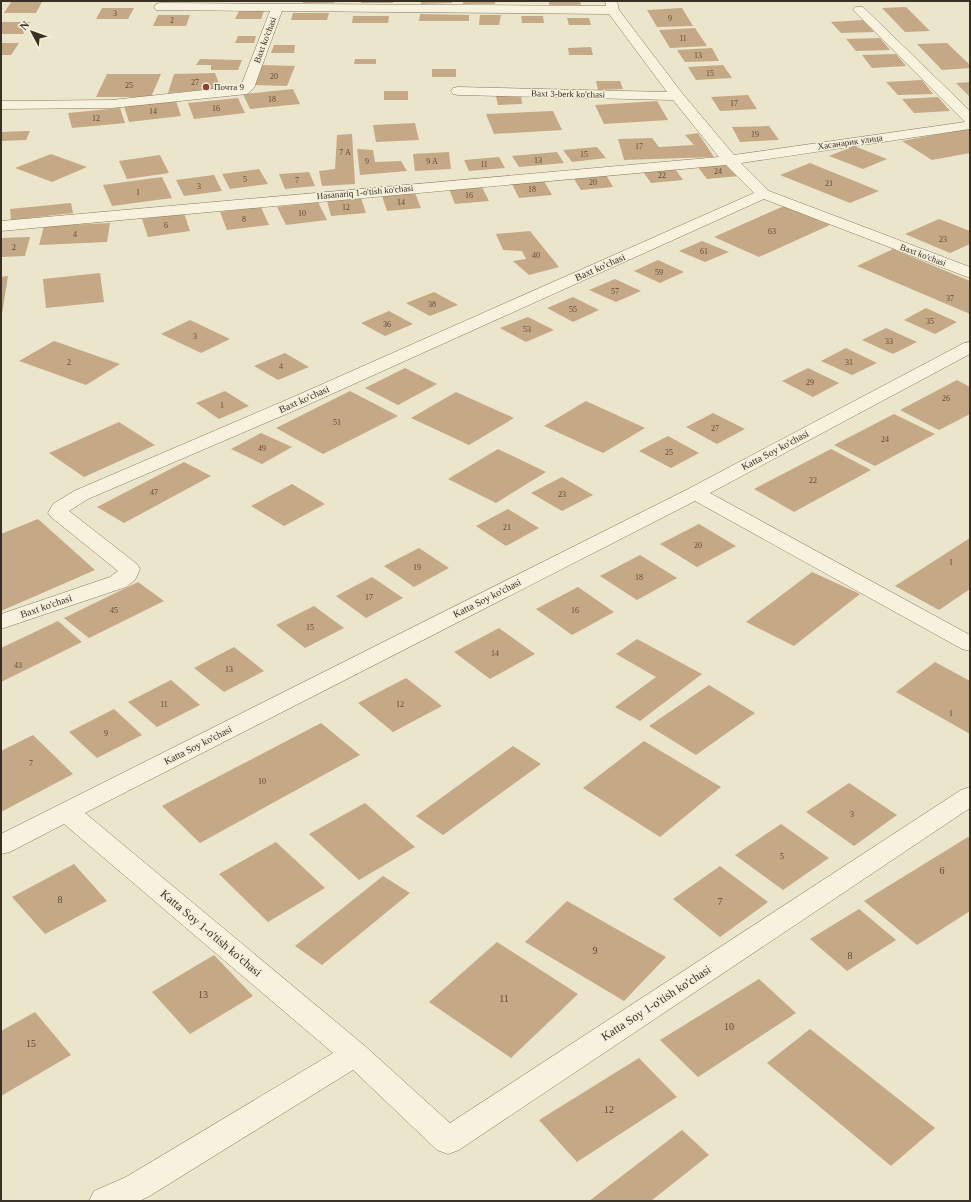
<svg xmlns="http://www.w3.org/2000/svg" width="971" height="1202" viewBox="0 0 971 1202" font-family="Georgia,serif">
<style>
.building{fill:#c5a885}
.lines{fill:none;stroke-linecap:round;stroke-linejoin:round}
.minor-casing{stroke:#867961;stroke-width:1}
.minor{fill:#f6f2de;fill-rule:evenodd}
.poi-dot{fill:#8f4136;stroke:#f3efda;stroke-width:1.5}
.labels{text-anchor:middle;dominant-baseline:central;stroke-width:3;stroke-linejoin:round;paint-order:stroke}
.number-label{font-size:8px;fill:#5b4e3b}
.far-street-label{font-size:9px;fill:#383022;stroke:#f3efda}
.far-poi-label{font-size:9px;fill:#383022;stroke:#f3efda;text-anchor:start}
.street-label{font-size:10px;fill:#383022;stroke:#f3efda}
.near-number-label{font-size:10px;fill:#5b4e3b}
.near-street-label{font-size:12px;fill:#383022;stroke:#f3efda}
</style>
<rect width="100%" height="100%" fill="#ebe5cb"/>
<!-- building -->
<path class="building" d="M 303,1 L 335,1 L 334,3 L 303,3 Z
M 361,1 L 393,1 L 393,3 L 361,3 Z
M 421,1 L 452,1 L 452,3 L 421,4 Z
M 463,1 L 495,1 L 495,4 L 463,4 Z
M 549,1 L 580,1 L 581,5 L 549,5 Z
M 11,2 L 42,2 L 36,13 L 4,13 Z
M 906,7 L 930,31 L 905,32 L 882,8 Z
M 102,8 L 134,8 L 128,19 L 96,19 Z
M 682,8 L 693,26 L 657,27 L 647,10 Z
M 239,11 L 264,11 L 261,19 L 235,19 Z
M 293,13 L 329,13 L 327,20 L 291,20 Z
M 420,14 L 469,15 L 469,21 L 419,21 Z
M 158,15 L 190,15 L 186,26 L 153,26 Z
M 480,15 L 501,15 L 499,25 L 479,25 Z
M 353,16 L 389,16 L 388,23 L 352,23 Z
M 521,16 L 543,16 L 544,23 L 522,23 Z
M 567,18 L 589,18 L 591,25 L 569,25 Z
M 864,20 L 874,32 L 841,33 L 831,22 Z
M 1,22 L 30,22 L 23,34 L 1,34 Z
M 695,28 L 707,46 L 670,48 L 659,30 Z
M 238,36 L 256,36 L 254,43 L 235,43 Z
M 880,38 L 890,50 L 856,51 L 846,39 Z
M 1,43 L 19,43 L 11,55 L 1,55 Z
M 947,43 L 970,65 L 970,68 L 942,70 L 917,44 Z
M 274,45 L 295,45 L 294,53 L 271,53 Z
M 591,47 L 593,55 L 569,55 L 568,48 Z
M 712,48 L 719,61 L 685,62 L 677,50 Z
M 896,54 L 906,66 L 872,68 L 862,55 Z
M 200,59 L 242,60 L 238,70 L 211,70 L 211,65 L 196,65 Z
M 355,59 L 376,59 L 376,64 L 354,64 Z
M 261,65 L 295,66 L 287,86 L 252,85 Z
M 723,65 L 732,78 L 696,80 L 688,67 Z
M 432,69 L 456,69 L 456,77 L 432,77 Z
M 215,73 L 221,89 L 168,93 L 174,74 Z
M 107,74 L 161,74 L 151,97 L 96,97 Z
M 922,80 L 933,94 L 898,95 L 886,82 Z
M 596,81 L 620,81 L 623,89 L 598,90 Z
M 970,82 L 970,97 L 956,83 Z
M 293,89 L 300,104 L 250,109 L 243,94 Z
M 384,91 L 408,91 L 408,100 L 384,100 Z
M 521,95 L 522,104 L 498,105 L 496,96 Z
M 748,95 L 757,109 L 720,111 L 711,97 Z
M 938,97 L 950,111 L 914,113 L 902,99 Z
M 238,98 L 245,113 L 194,119 L 188,103 Z
M 176,101 L 181,116 L 129,122 L 124,106 Z
M 657,101 L 668,120 L 604,124 L 595,105 Z
M 120,108 L 125,123 L 72,128 L 68,113 Z
M 553,111 L 562,130 L 494,134 L 486,114 Z
M 415,123 L 419,140 L 376,142 L 373,125 Z
M 769,126 L 779,140 L 740,142 L 732,127 Z
M 970,128 L 970,153 L 932,160 L 902,141 Z
M 30,131 L 26,140 L 1,141 L 1,132 Z
M 698,133 L 714,157 L 624,160 L 618,139 L 652,138 L 659,147 L 694,145 L 685,135 Z
M 352,134 L 355,184 L 322,186 L 319,171 L 335,169 L 337,135 Z
M 854,146 L 887,159 L 863,169 L 829,156 Z
M 597,147 L 606,158 L 572,162 L 563,150 Z
M 357,149 L 373,150 L 375,162 L 401,161 L 407,171 L 360,175 Z
M 449,152 L 451,169 L 415,171 L 413,154 Z
M 557,152 L 564,163 L 519,167 L 512,156 Z
M 51,154 L 87,167 L 52,182 L 15,168 Z
M 160,155 L 169,173 L 127,179 L 119,161 Z
M 499,157 L 505,168 L 469,171 L 464,160 Z
M 728,163 L 739,176 L 707,179 L 697,166 Z
M 810,163 L 879,191 L 850,203 L 780,175 Z
M 673,166 L 683,180 L 651,183 L 641,169 Z
M 259,169 L 268,184 L 230,189 L 222,174 Z
M 309,172 L 315,186 L 285,189 L 279,174 Z
M 605,173 L 613,187 L 581,190 L 572,176 Z
M 214,175 L 222,191 L 184,196 L 176,180 Z
M 162,177 L 172,198 L 112,206 L 103,185 Z
M 544,181 L 552,195 L 519,198 L 512,184 Z
M 482,187 L 489,201 L 455,204 L 449,189 Z
M 415,193 L 421,208 L 387,211 L 382,196 Z
M 361,198 L 366,213 L 331,216 L 327,201 Z
M 318,202 L 327,220 L 286,225 L 277,207 Z
M 71,203 L 73,213 L 11,220 L 10,209 Z
M 784,206 L 830,225 L 759,257 L 714,237 Z
M 261,207 L 269,225 L 227,230 L 220,212 Z
M 184,213 L 190,231 L 148,237 L 142,219 Z
M 939,219 L 970,231 L 970,244 L 950,253 L 905,234 Z
M 110,223 L 107,242 L 39,245 L 44,226 Z
M 530,231 L 559,267 L 529,275 L 513,261 L 526,259 L 522,251 L 503,250 L 496,234 Z
M 30,237 L 25,256 L 1,257 L 1,238 Z
M 702,241 L 729,252 L 705,262 L 679,251 Z
M 893,249 L 970,281 L 970,314 L 857,266 Z
M 658,260 L 684,272 L 660,283 L 634,271 Z
M 100,273 L 104,302 L 46,308 L 43,279 Z
M 8,276 L 2,314 L 1,314 L 1,277 Z
M 615,279 L 641,291 L 616,302 L 589,290 Z
M 434,292 L 458,305 L 430,316 L 406,303 Z
M 573,297 L 599,310 L 573,322 L 547,308 Z
M 926,308 L 957,322 L 935,334 L 904,320 Z
M 389,311 L 413,324 L 385,336 L 361,323 Z
M 528,317 L 554,330 L 526,342 L 500,328 Z
M 190,320 L 230,339 L 201,353 L 161,334 Z
M 886,328 L 917,342 L 893,354 L 862,340 Z
M 54,341 L 120,364 L 86,385 L 19,361 Z
M 846,348 L 877,363 L 852,375 L 821,361 Z
M 285,353 L 309,367 L 278,380 L 254,366 Z
M 405,368 L 437,384 L 398,405 L 365,388 Z
M 808,368 L 839,383 L 813,397 L 782,381 Z
M 957,380 L 970,387 L 970,414 L 939,430 L 900,410 Z
M 225,391 L 249,406 L 219,419 L 196,403 Z
M 350,391 L 398,416 L 323,454 L 276,428 Z
M 456,392 L 514,418 L 469,445 L 411,418 Z
M 586,401 L 645,428 L 603,453 L 544,426 Z
M 713,413 L 745,429 L 717,444 L 686,427 Z
M 894,414 L 935,434 L 875,466 L 834,445 Z
M 119,422 L 155,445 L 84,477 L 49,453 Z
M 261,433 L 292,447 L 262,464 L 231,449 Z
M 668,436 L 699,453 L 671,468 L 639,451 Z
M 498,449 L 546,472 L 496,503 L 448,479 Z
M 831,449 L 871,470 L 794,512 L 754,489 Z
M 184,462 L 211,476 L 124,523 L 97,507 Z
M 562,477 L 593,495 L 562,511 L 531,493 Z
M 292,484 L 325,504 L 284,526 L 251,506 Z
M 508,509 L 539,528 L 506,546 L 476,526 Z
M 38,519 L 95,570 L 1,611 L 1,534 Z
M 699,524 L 736,546 L 697,567 L 660,544 Z
M 970,538 L 970,589 L 939,610 L 895,586 Z
M 419,548 L 449,568 L 414,587 L 384,566 Z
M 640,555 L 677,578 L 637,600 L 600,576 Z
M 812,572 L 860,594 L 794,646 L 746,622 Z
M 372,577 L 403,598 L 366,618 L 336,596 Z
M 138,582 L 164,601 L 89,638 L 64,618 Z
M 578,587 L 614,612 L 572,635 L 536,609 Z
M 314,606 L 344,628 L 305,648 L 276,625 Z
M 58,621 L 82,642 L 1,682 L 1,648 Z
M 499,628 L 535,654 L 490,679 L 454,652 Z
M 637,639 L 702,674 L 640,721 L 615,707 L 656,677 L 616,654 Z
M 234,647 L 264,671 L 224,692 L 194,668 Z
M 935,662 L 970,681 L 970,734 L 896,692 Z
M 406,678 L 442,706 L 393,732 L 358,703 Z
M 171,680 L 200,705 L 157,727 L 128,702 Z
M 709,685 L 755,713 L 696,755 L 649,726 Z
M 114,709 L 142,735 L 97,758 L 69,732 Z
M 321,723 L 360,755 L 200,843 L 162,806 Z
M 33,735 L 73,774 L 1,812 L 1,751 Z
M 644,741 L 721,787 L 660,837 L 583,788 Z
M 513,746 L 541,764 L 443,835 L 416,816 Z
M 849,783 L 897,815 L 854,846 L 806,812 Z
M 365,803 L 415,847 L 359,880 L 309,834 Z
M 781,824 L 829,858 L 783,890 L 735,855 Z
M 968,837 L 970,838 L 970,911 L 917,945 L 864,901 Z
M 276,842 L 325,888 L 268,922 L 219,874 Z
M 74,864 L 107,901 L 45,934 L 12,897 Z
M 720,866 L 768,902 L 720,937 L 673,899 Z
M 383,876 L 410,893 L 322,965 L 295,946 Z
M 567,901 L 666,957 L 624,1001 L 525,942 Z
M 859,909 L 896,940 L 847,971 L 810,939 Z
M 497,942 L 578,994 L 511,1058 L 429,1002 Z
M 214,955 L 253,996 L 190,1034 L 152,992 Z
M 759,979 L 796,1013 L 698,1077 L 660,1040 Z
M 35,1012 L 71,1055 L 1,1096 L 1,1031 Z
M 810,1029 L 935,1128 L 891,1166 L 767,1063 Z
M 639,1058 L 677,1097 L 577,1162 L 539,1120 Z
M 682,1130 L 709,1155 L 651,1201 L 589,1201 Z"/>
<g class="lines">
<!-- minor casing -->
<g class="minor-casing">
<path id="minor" d="M 605,1 L 617,1 L 619,10 L 682,93 L 734,155 L 965,122 L 853,10 L 855,7 L 863,7 L 970,111 L 970,129 L 741,163 L 769,191 L 970,267 L 970,278 L 764,199 L 305,406 L 88,499 L 69,511 L 137,564 L 140,569 L 135,580 L 126,587 L 1,629 L 1,614 L 110,577 L 118,571 L 51,517 L 48,513 L 53,504 L 74,491 L 291,398 L 754,193 L 726,165 L 1,231 L 1,221 L 719,157 L 673,100 L 458,95 L 453,94 L 451,91 L 453,88 L 458,87 L 667,92 L 609,14 L 282,11 L 254,88 L 247,94 L 112,108 L 1,109 L 1,101 L 112,100 L 241,86 L 270,11 L 156,10 L 154,7 L 156,4 L 160,3 L 606,6 Z
M 970,342 L 970,354 L 710,493 L 970,635 L 970,651 L 962,649 L 695,501 L 85,813 L 365,1046 L 450,1123 L 961,790 L 970,787 L 970,808 L 459,1150 L 448,1154 L 437,1150 L 353,1070 L 148,1197 L 139,1201 L 89,1201 L 94,1191 L 126,1177 L 333,1053 L 64,824 L 10,852 L 1,854 L 1,834 L 688,489 L 964,343 Z"/>
</g>
<!-- minor -->
<use href="#minor" class="minor"/>
</g>
<!-- markers -->
<circle class="poi-dot" cx="206" cy="87" r="4"/>
<g class="labels">
<!-- number labels -->
<g class="number-label">
<text x="115" y="13">3</text>
<text x="670" y="18">9</text>
<text x="172" y="20">2</text>
<text x="683" y="38">11</text>
<text x="698" y="55">13</text>
<text x="710" y="73">15</text>
<text x="274" y="76">20</text>
<text x="195" y="82">27</text>
<text x="129" y="85">25</text>
<text x="272" y="99">18</text>
<text x="734" y="103">17</text>
<text x="216" y="108">16</text>
<text x="153" y="111">14</text>
<text x="96" y="118">12</text>
<text x="755" y="134">19</text>
<text x="639" y="146">17</text>
<text x="345" y="152">7 A</text>
<text x="584" y="154">15</text>
<text x="538" y="160">13</text>
<text x="367" y="161">9</text>
<text x="432" y="161">9 A</text>
<text x="484" y="164">11</text>
<text x="718" y="171">24</text>
<text x="662" y="175">22</text>
<text x="245" y="179">5</text>
<text x="297" y="180">7</text>
<text x="593" y="182">20</text>
<text x="829" y="183">21</text>
<text x="199" y="186">3</text>
<text x="532" y="189">18</text>
<text x="138" y="192">1</text>
<text x="469" y="195">16</text>
<text x="401" y="202">14</text>
<text x="346" y="207">12</text>
<text x="302" y="213">10</text>
<text x="244" y="219">8</text>
<text x="166" y="225">6</text>
<text x="772" y="231">63</text>
<text x="75" y="234">4</text>
<text x="943" y="239">23</text>
<text x="14" y="247">2</text>
<text x="704" y="251">61</text>
<text x="536" y="255">40</text>
<text x="659" y="272">59</text>
<text x="615" y="291">57</text>
<text x="950" y="298">37</text>
<text x="432" y="304">38</text>
<text x="573" y="309">55</text>
<text x="930" y="321">35</text>
<text x="387" y="324">36</text>
<text x="527" y="329">53</text>
<text x="195" y="336">3</text>
<text x="889" y="341">33</text>
<text x="69" y="362">2</text>
<text x="849" y="362">31</text>
<text x="281" y="366">4</text>
<text x="810" y="382">29</text>
<text x="946" y="398">26</text>
<text x="222" y="405">1</text>
<text x="337" y="422">51</text>
<text x="715" y="428">27</text>
<text x="885" y="439">24</text>
<text x="262" y="448">49</text>
<text x="669" y="452">25</text>
<text x="813" y="480">22</text>
<text x="154" y="492">47</text>
<text x="562" y="494">23</text>
<text x="507" y="527">21</text>
<text x="698" y="545">20</text>
<text x="951" y="562">1</text>
<text x="417" y="567">19</text>
<text x="639" y="577">18</text>
<text x="369" y="597">17</text>
<text x="114" y="610">45</text>
<text x="575" y="610">16</text>
<text x="310" y="627">15</text>
<text x="495" y="653">14</text>
<text x="18" y="665">43</text>
<text x="229" y="669">13</text>
<text x="164" y="704">11</text>
<text x="400" y="704">12</text>
<text x="951" y="713">1</text>
<text x="106" y="733">9</text>
<text x="31" y="763">7</text>
<text x="262" y="781">10</text>
<text x="852" y="814">3</text>
<text x="782" y="856">5</text>
</g>
<!-- far-street labels -->
<g class="far-street-label">
<text transform="translate(265 40) rotate(-69)">Baxt ko'chasi</text>
<text transform="translate(568 94) rotate(1)">Baxt 3-berk ko'chasi</text>
<text transform="translate(850 142) rotate(-8)">Хасанарик улица</text>
<text transform="translate(365 192) rotate(-5)">Hasanariq 1-o'tish ko'chasi</text>
<text transform="translate(923 255) rotate(21)">Baxt ko'chasi</text>
</g>
<!-- far-poi labels -->
<g class="far-poi-label">
<text x="214" y="87">Почта 9</text>
</g>
<!-- street labels -->
<g class="street-label">
<text transform="translate(600 267) rotate(-24)">Baxt ko'chasi</text>
<text transform="translate(304 399) rotate(-24)">Baxt ko'chasi</text>
<text transform="translate(775 450) rotate(-28)">Katta Soy ko'chasi</text>
<text transform="translate(487 598) rotate(-27)">Katta Soy ko'chasi</text>
<text transform="translate(46 606) rotate(-19)">Baxt ko'chasi</text>
<text transform="translate(198 745) rotate(-27)">Katta Soy ko'chasi</text>
</g>
<!-- near-number labels -->
<g class="near-number-label">
<text x="942" y="870">6</text>
<text x="60" y="899">8</text>
<text x="720" y="901">7</text>
<text x="595" y="950">9</text>
<text x="850" y="955">8</text>
<text x="203" y="994">13</text>
<text x="504" y="998">11</text>
<text x="729" y="1026">10</text>
<text x="31" y="1043">15</text>
<text x="609" y="1109">12</text>
</g>
<!-- near-street labels -->
<g class="near-street-label">
<text transform="translate(211 933) rotate(40)">Katta Soy 1-o'tish ko'chasi</text>
<text transform="translate(656 1003) rotate(-33)">Katta Soy 1-o'tish ko'chasi</text>
</g>
</g>
<!-- border -->
<rect width="971" height="1202" fill="none" stroke="#383022" stroke-width="4"/>
<!-- north arrow -->
<g transform="translate(32 32) rotate(311)" stroke="#f3efda" stroke-width="3" paint-order="stroke">
<path d="M0-3L7 15L0 10L-7 15Z" fill="#383022"/>
<text y="-6" font-size="11" font-weight="bold" text-anchor="middle" fill="#383022">N</text>
</g>
</svg>
